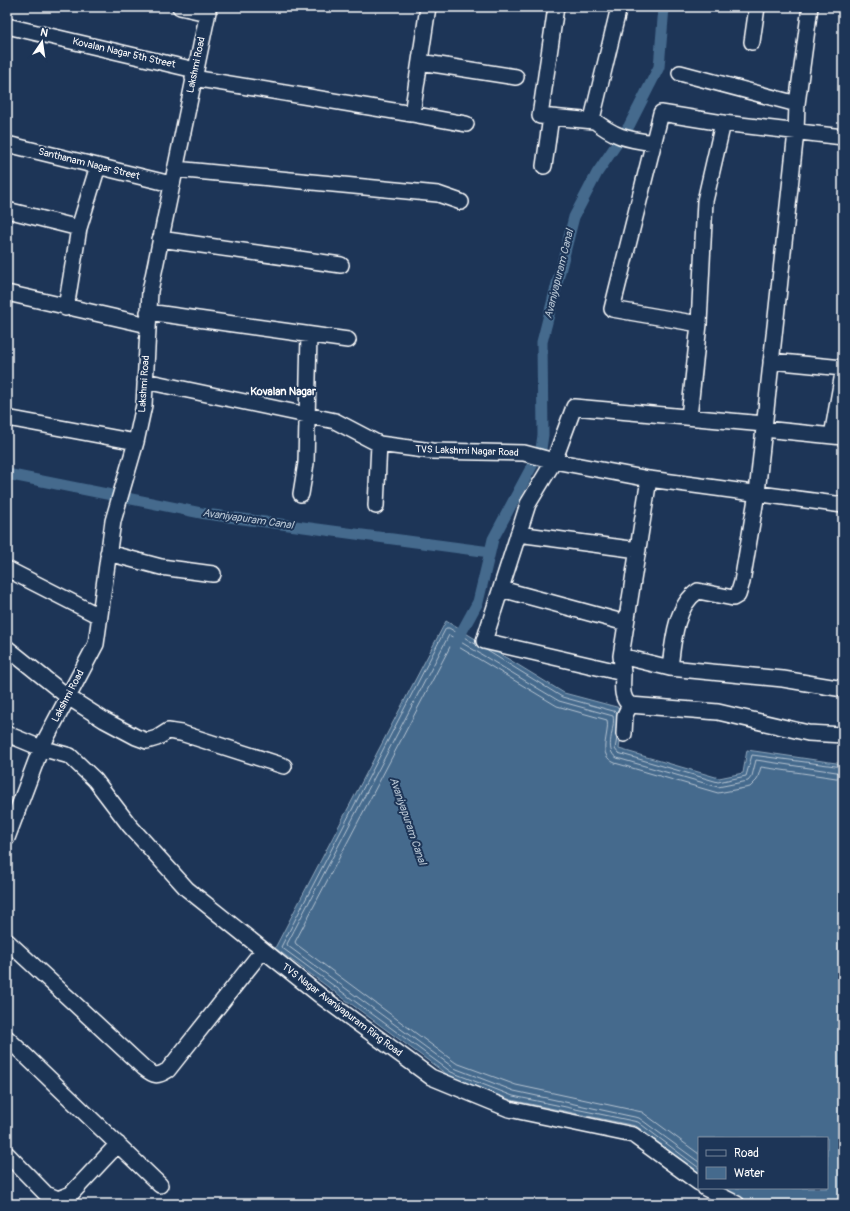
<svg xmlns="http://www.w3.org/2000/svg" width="850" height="1211" viewBox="0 0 850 1211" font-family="Pangolin,sans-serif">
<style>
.water{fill:#456a8d;stroke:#8fa6bb}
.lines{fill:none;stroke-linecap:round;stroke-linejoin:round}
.shore{stroke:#b5c3d1;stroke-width:1}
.canal{stroke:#456a8d;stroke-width:11}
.minor-casing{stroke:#fff;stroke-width:18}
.minor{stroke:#1d3557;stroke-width:15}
.labels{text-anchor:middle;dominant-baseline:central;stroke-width:4;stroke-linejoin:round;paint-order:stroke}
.street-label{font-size:10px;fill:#fff;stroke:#1d3557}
.water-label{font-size:11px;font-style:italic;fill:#b5c3d1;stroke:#1d3557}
.neighbourhood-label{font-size:11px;font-weight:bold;fill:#fff;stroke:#1d3557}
</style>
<rect width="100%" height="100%" fill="#1d3557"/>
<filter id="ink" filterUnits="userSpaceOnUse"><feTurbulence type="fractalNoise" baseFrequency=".025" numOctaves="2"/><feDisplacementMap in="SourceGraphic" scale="8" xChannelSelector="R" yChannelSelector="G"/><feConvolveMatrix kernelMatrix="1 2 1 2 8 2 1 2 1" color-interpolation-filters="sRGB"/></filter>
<g filter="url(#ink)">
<!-- water -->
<path class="water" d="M 446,621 L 564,693 L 624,709 L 619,749 L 719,778 L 743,773 L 747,750 L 843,764 L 843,1204 L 752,1204 L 719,1188 L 827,1188 L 827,1138 L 699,1138 L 699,1173 L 636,1126 L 511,1100 L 449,1076 L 275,948 Z"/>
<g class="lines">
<!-- shore -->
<path class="shore" d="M 477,645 L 449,628 L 446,628 L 281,947 L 451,1072 L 513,1096 L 638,1122 L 699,1168
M 486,650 L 562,697 L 617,712
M 617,738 L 615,749 L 618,753 L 718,782 L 746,776 L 752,755 L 843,767
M 699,1154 L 642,1112 L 516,1085 L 456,1063 L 296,944 L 295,942 L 452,643 L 557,706 L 607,720 C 610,735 596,755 615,763 L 718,793 L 750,787 L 757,780 L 761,767 L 843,779
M 699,1162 L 639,1118 L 514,1091 L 454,1068 L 288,946 L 287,944 L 449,635 L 559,701 L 613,716 C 616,728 603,750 617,758 L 718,787 L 748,781 L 752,776 L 756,760 L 843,773"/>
<!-- canal -->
<path class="canal" d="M 7,474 L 206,514 L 490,552 L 493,539 L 541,449 L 543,435 L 542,342 L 574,217 L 597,173 L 629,126 L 659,67 L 664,7
M 455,644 L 478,602 L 490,552"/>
<!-- minor casing -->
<g class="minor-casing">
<path id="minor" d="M 180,7 L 207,13
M 556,7 L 540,116 L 594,121
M 619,7 L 592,119 C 615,137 625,139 654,143
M 7,26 L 195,70
M 752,42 L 757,7
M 420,62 L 516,77
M 680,73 L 797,104
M 193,78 L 412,114 L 428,7
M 412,114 L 466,124
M 7,144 L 171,184
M 544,166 L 551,117
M 175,169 L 438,194 L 461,202
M 7,210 L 79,228 L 98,166
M 160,239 L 341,265
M 7,293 L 148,325
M 66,308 L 79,228
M 148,312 L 348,340
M 699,324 L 612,309 L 661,113 L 723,123
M 771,361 L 843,368
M 145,381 L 335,421 L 379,444 L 432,451 L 524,453 L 554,461 L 649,479 L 843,505
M 689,417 L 699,324 L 705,201 L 723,123 L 843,137
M 7,418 L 136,442
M 764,429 L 843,437
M 832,436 L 843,373
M 649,479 L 621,656 L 670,668 L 783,679 L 843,689
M 301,494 L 306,463 L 309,335
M 376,506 L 379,444
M 518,534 L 638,550
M 108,553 L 161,567 L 213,574
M 7,569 L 99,616
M 501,589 L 626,623
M 7,648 L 68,697 L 104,720 L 136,737 L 147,741 L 157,738 L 168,731 L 181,733 L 284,766
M 621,656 L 623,673 L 484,641 L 528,504 L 554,461 L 574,407 L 764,424
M 670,668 C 673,643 675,606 698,591 L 733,598 L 738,595 L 742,582 L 757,493 L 796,132 L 797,104 L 810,7
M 623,673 C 623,684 620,698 630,705 L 718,712 L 808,733 L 843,735
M 7,734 L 41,748 L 70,756 L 95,780 L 130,826 L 187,889 L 322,997 L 431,1077 L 509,1109 L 633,1135 L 699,1183
M 624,734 L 625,715 L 630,705
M 7,838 L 41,748 L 96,644 L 113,521 L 136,442 L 144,405 L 150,291 L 209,7
M 7,941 L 144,1068 C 154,1076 157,1077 168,1070 L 263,950
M 7,1038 L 160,1185
M 7,1154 L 46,1194 L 58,1199 L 71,1194 L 118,1144
M 705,1188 L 737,1204"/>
</g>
<!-- minor -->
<use href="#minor" class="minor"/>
</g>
</g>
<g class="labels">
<!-- street labels -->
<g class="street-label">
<text transform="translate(124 53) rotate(13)">Kovalan Nagar 5th Street</text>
<text transform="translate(196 65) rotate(-78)">Lakshmi Road</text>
<text transform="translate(89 164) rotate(14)">Santhanam Nagar Street</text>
<text transform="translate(144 384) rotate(-86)">Lakshmi Road</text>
<text transform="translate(467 451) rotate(2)">TVS Lakshmi Nagar Road</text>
<text transform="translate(68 696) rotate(-62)">Lakshmi Road</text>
<text transform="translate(342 1010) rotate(37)">TVS Nagar Avaniyapuram Ring Road</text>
</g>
<!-- water labels -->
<g class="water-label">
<text transform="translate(559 274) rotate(-76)">Avaniyapuram Canal</text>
<text transform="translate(248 519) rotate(8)">Avaniyapuram Canal</text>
<text transform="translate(408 821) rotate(71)">Avaniyapuram Canal</text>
</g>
<!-- neighbourhood labels -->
<g class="neighbourhood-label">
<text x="283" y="391">Kovalan Nagar</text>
</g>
</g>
<!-- margin -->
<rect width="850" height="1211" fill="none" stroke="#1d3557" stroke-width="24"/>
<rect x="12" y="12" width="826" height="1187" fill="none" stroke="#fff" stroke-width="1.5" filter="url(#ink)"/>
<!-- legend -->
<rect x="698" y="1137" width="130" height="52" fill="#1d3557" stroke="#77869a"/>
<rect x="706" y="1150" width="20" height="6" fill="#1d3557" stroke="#77869a"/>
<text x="734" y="1157" font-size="12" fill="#ffffff">Road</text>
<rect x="706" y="1167" width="20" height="12" fill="#456a8d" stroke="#77869a"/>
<text x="734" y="1177" font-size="12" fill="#ffffff">Water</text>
<!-- north arrow -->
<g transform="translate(42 42) rotate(13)" stroke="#1d3557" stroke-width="3" paint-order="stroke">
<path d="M0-3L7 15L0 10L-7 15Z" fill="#ffffff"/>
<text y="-6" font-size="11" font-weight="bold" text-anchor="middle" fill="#ffffff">N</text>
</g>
</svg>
